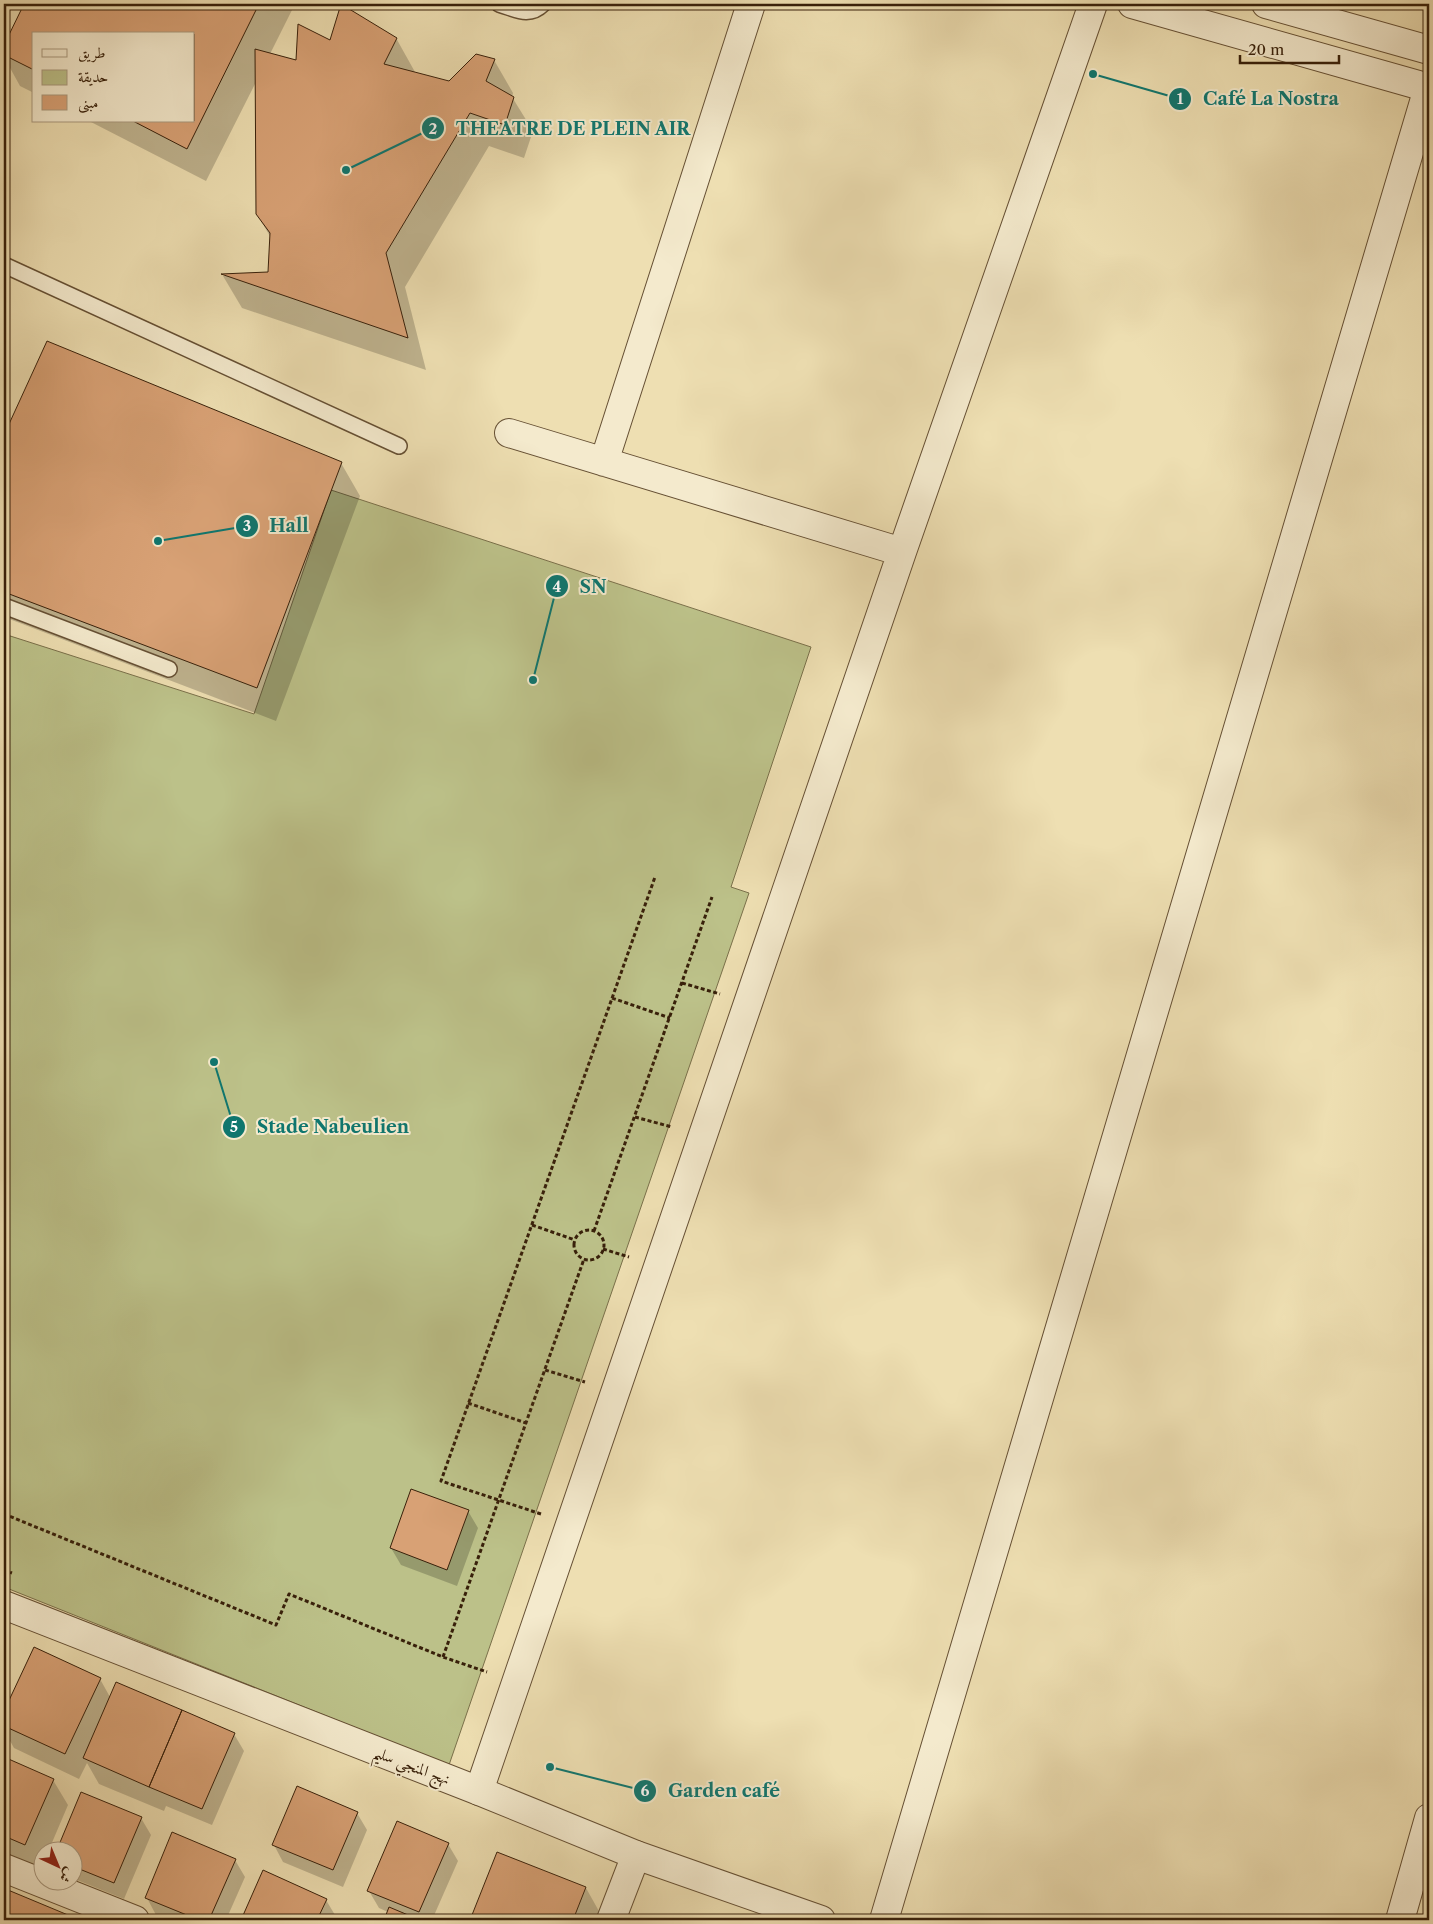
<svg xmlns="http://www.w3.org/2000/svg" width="1433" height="1924" viewBox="0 0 1433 1924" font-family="'Libre Caslon Text',Amiri,serif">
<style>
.green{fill:#bcc189;stroke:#7a704a}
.shadow{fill:#0003}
.building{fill:#d8a175;stroke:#38200a}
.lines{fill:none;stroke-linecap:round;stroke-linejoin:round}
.service-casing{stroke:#665034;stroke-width:18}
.minor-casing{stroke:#665034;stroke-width:30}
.tertiary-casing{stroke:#665034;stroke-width:30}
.path{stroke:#38200a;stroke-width:3;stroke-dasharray:4 2.5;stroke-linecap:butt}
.service{stroke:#f4eacd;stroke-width:15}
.minor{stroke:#f4eacd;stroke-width:28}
.tertiary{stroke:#f4eacd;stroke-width:28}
.labels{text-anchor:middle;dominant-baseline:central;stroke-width:4;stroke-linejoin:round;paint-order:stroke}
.street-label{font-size:16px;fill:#38200a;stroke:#f4eacd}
.leader{fill:none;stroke:#0f766e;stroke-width:2}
.callout-dot{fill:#0f766e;stroke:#f4eacd;stroke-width:2}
.mark-label{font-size:15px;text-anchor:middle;font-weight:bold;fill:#fff}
.callout-label{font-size:18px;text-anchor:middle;font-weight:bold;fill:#0f766e;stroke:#f4eacd;stroke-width:4;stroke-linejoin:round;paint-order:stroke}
</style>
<rect width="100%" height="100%" fill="#eedfb2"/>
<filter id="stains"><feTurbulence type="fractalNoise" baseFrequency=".004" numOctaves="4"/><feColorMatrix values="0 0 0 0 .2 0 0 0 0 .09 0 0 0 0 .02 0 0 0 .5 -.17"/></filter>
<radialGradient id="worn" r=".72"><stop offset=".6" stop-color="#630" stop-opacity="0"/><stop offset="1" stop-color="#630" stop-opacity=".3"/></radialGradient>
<!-- green -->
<path class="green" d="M 331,490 L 811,647 L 731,887 L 749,893 L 449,1765 L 4,1587 L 4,634 L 254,714 Z"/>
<!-- shadow -->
<path class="shadow" d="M 25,4 L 295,4 L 270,54 L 297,61 L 331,41 L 396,38 L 415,72 L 415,73 L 449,82 L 494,60 L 513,93 L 512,97 L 533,131 L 524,158 L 489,146 L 405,287 L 426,370 L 242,308 L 223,276 L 269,273 L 271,238 L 257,214 L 257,80 L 206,181 L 89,121 L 194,121 L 194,34 L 34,34 L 34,93 L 20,86 L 4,57 L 4,48 Z
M 47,342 L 341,463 L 360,496 L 276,721 L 4,617 L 4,438 Z
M 468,1511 L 478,1528 L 457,1586 L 401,1565 L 391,1548 Z
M 35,1648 L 100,1679 L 110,1697 L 234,1734 L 244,1751 L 212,1825 L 166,1806 L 164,1811 L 99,1784 L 87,1763 L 79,1779 L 14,1748 L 4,1730 L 4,1714 Z
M 4,1758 L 53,1780 L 68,1805 L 48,1852 L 42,1852 L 42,1863 L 40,1870 L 4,1855 Z
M 357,1813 L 367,1830 L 343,1887 L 283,1862 L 274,1845 Z
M 141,1818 L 151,1835 L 124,1899 L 72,1878 L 72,1852 Z
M 448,1844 L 458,1861 L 432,1920 L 385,1920 L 388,1912 L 379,1908 L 369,1891 Z
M 498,1854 L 586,1888 L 600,1913 L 597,1920 L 472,1920 Z
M 235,1860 L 245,1877 L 226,1920 L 170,1920 L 156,1915 L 147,1898 Z
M 264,1872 L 326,1900 L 338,1920 L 242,1920 Z
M 9,1892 L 77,1920 L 4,1920 L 4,1903 Z"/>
<!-- building -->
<path class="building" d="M 24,4 L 259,4 L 187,149 L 133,121 L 194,121 L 194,34 L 34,34 L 34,70 L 4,55 L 4,45 Z
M 341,4 L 397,38 L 384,64 L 449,81 L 476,54 L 495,59 L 486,81 L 514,97 L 505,125 L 470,113 L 386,253 L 408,338 L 221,274 L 268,272 L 270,233 L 256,214 L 255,49 L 296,60 L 298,24 L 330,40 Z
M 47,341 L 342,462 L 257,688 L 4,592 L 4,435 Z
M 411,1489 L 469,1510 L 447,1570 L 390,1548 Z
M 34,1647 L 101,1678 L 65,1754 L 4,1726 L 4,1711 Z
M 116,1682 L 182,1710 L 149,1787 L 83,1758 Z
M 182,1710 L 235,1733 L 202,1809 L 149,1787 Z
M 4,1757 L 54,1779 L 25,1845 L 4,1836 Z
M 297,1786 L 358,1812 L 333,1870 L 272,1845 Z
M 81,1792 L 142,1817 L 114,1883 L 72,1866 L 72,1852 L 56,1852 Z
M 397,1821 L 449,1843 L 419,1912 L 367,1891 Z
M 172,1832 L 236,1859 L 209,1920 L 199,1920 L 145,1898 Z
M 497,1852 L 586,1887 L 573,1920 L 470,1920 Z
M 263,1870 L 327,1899 L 317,1920 L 241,1920 Z
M 8,1890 L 80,1920 L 4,1920 L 4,1900 Z
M 389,1907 L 420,1920 L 384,1920 Z"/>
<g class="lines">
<!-- service casing -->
<g class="service-casing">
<path id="service" d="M 499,4 C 516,9 529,18 543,4
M 4,265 L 399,446
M 4,606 L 169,669"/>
</g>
<!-- minor casing -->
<g class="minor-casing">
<path id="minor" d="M 509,433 L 902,552
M 604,462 L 751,4
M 479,1791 L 902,552 L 1093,4
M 4,1868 L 135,1920
M 611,1920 L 636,1855
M 884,1920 L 1429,85
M 1400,1920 L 1429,1818"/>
</g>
<!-- tertiary casing -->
<g class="tertiary-casing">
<path id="tertiary" d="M 1132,4 L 1429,88
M 1266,4 L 1429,50
M 4,1605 L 479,1791 L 636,1855 L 821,1920"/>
</g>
<!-- path -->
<path class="path" d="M 682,983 L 720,994
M 612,998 L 670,1018
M 635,1117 L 672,1127
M 532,1225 L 575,1240
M574 1245a15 15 0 1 1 30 0a15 15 0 1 1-30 0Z
M 594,1231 L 712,897
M 603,1249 L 629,1257
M 545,1370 L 585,1382
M 468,1403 L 526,1423
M 4,1514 L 276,1625 L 289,1594 L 443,1657 L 487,1672
M 541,1514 L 441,1481 L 655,877
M 4,1570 L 12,1573
M 443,1657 L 584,1259"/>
<!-- service -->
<use href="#service" class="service"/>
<!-- minor -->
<use href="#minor" class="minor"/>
<!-- tertiary -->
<use href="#tertiary" class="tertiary"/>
</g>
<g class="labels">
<!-- street labels -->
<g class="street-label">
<text transform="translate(412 1765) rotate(21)">نهج المنجي سليم</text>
</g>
</g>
<!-- callouts -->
<path class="leader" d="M1093 74L1180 99M346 170L433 128M158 541L247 526M533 680L557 586M214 1062L234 1127M550 1767L645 1791"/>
<g class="callout-dot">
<circle cx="1093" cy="74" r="5"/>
<circle cx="346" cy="170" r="5"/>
<circle cx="158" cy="541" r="5"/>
<circle cx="533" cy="680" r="5"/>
<circle cx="214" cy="1062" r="5"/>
<circle cx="550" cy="1767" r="5"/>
<circle cx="1180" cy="99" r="12"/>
<circle cx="433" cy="128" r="12"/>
<circle cx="247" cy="526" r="12"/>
<circle cx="557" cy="586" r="12"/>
<circle cx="234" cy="1127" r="12"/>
<circle cx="645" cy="1791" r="12"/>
</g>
<g class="mark-label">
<text x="1180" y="104">1</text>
<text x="433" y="134">2</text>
<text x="247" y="531">3</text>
<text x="557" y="592">4</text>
<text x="234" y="1132">5</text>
<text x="645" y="1796">6</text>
</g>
<g class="callout-label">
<text x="1271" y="105">Café La Nostra</text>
<text x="573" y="135">THEATRE DE PLEIN AIR</text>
<text x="289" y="532">Hall</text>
<text x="593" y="593">SN</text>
<text x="333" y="1133">Stade Nabeulien</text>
<text x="724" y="1797">Garden café</text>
</g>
<!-- margin -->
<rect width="1433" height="1924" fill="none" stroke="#eedfb2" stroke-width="20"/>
<rect x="5" y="5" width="1423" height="1914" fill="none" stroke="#38200a" stroke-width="2.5"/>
<rect x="10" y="10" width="1413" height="1904" fill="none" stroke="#38200a"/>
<!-- legend -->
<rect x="32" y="32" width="162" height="90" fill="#f4eacd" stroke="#a9997f"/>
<rect x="42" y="49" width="25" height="8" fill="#f4eacd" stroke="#a9997f"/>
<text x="78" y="58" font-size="15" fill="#38200a">طريق</text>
<rect x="42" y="70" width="25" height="15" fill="#bcc189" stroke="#a9997f"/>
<text x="78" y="82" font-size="15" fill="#38200a">حديقة</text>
<rect x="42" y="95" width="25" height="15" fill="#d8a175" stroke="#a9997f"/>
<text x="78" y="108" font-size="15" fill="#38200a">مبنى</text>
<!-- north arrow -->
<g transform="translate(58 1866) rotate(136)"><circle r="24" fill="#f4eacd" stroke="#a9997f"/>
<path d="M0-4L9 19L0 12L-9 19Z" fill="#8f2418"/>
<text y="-8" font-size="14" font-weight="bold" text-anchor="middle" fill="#38200a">ش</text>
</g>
<!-- scale -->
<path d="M1240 55v8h99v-8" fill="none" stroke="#38200a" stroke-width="2.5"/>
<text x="1248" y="55" font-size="15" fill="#38200a" stroke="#f4eacd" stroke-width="4" paint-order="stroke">20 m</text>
<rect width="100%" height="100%" filter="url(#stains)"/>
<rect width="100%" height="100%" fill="url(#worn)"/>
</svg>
